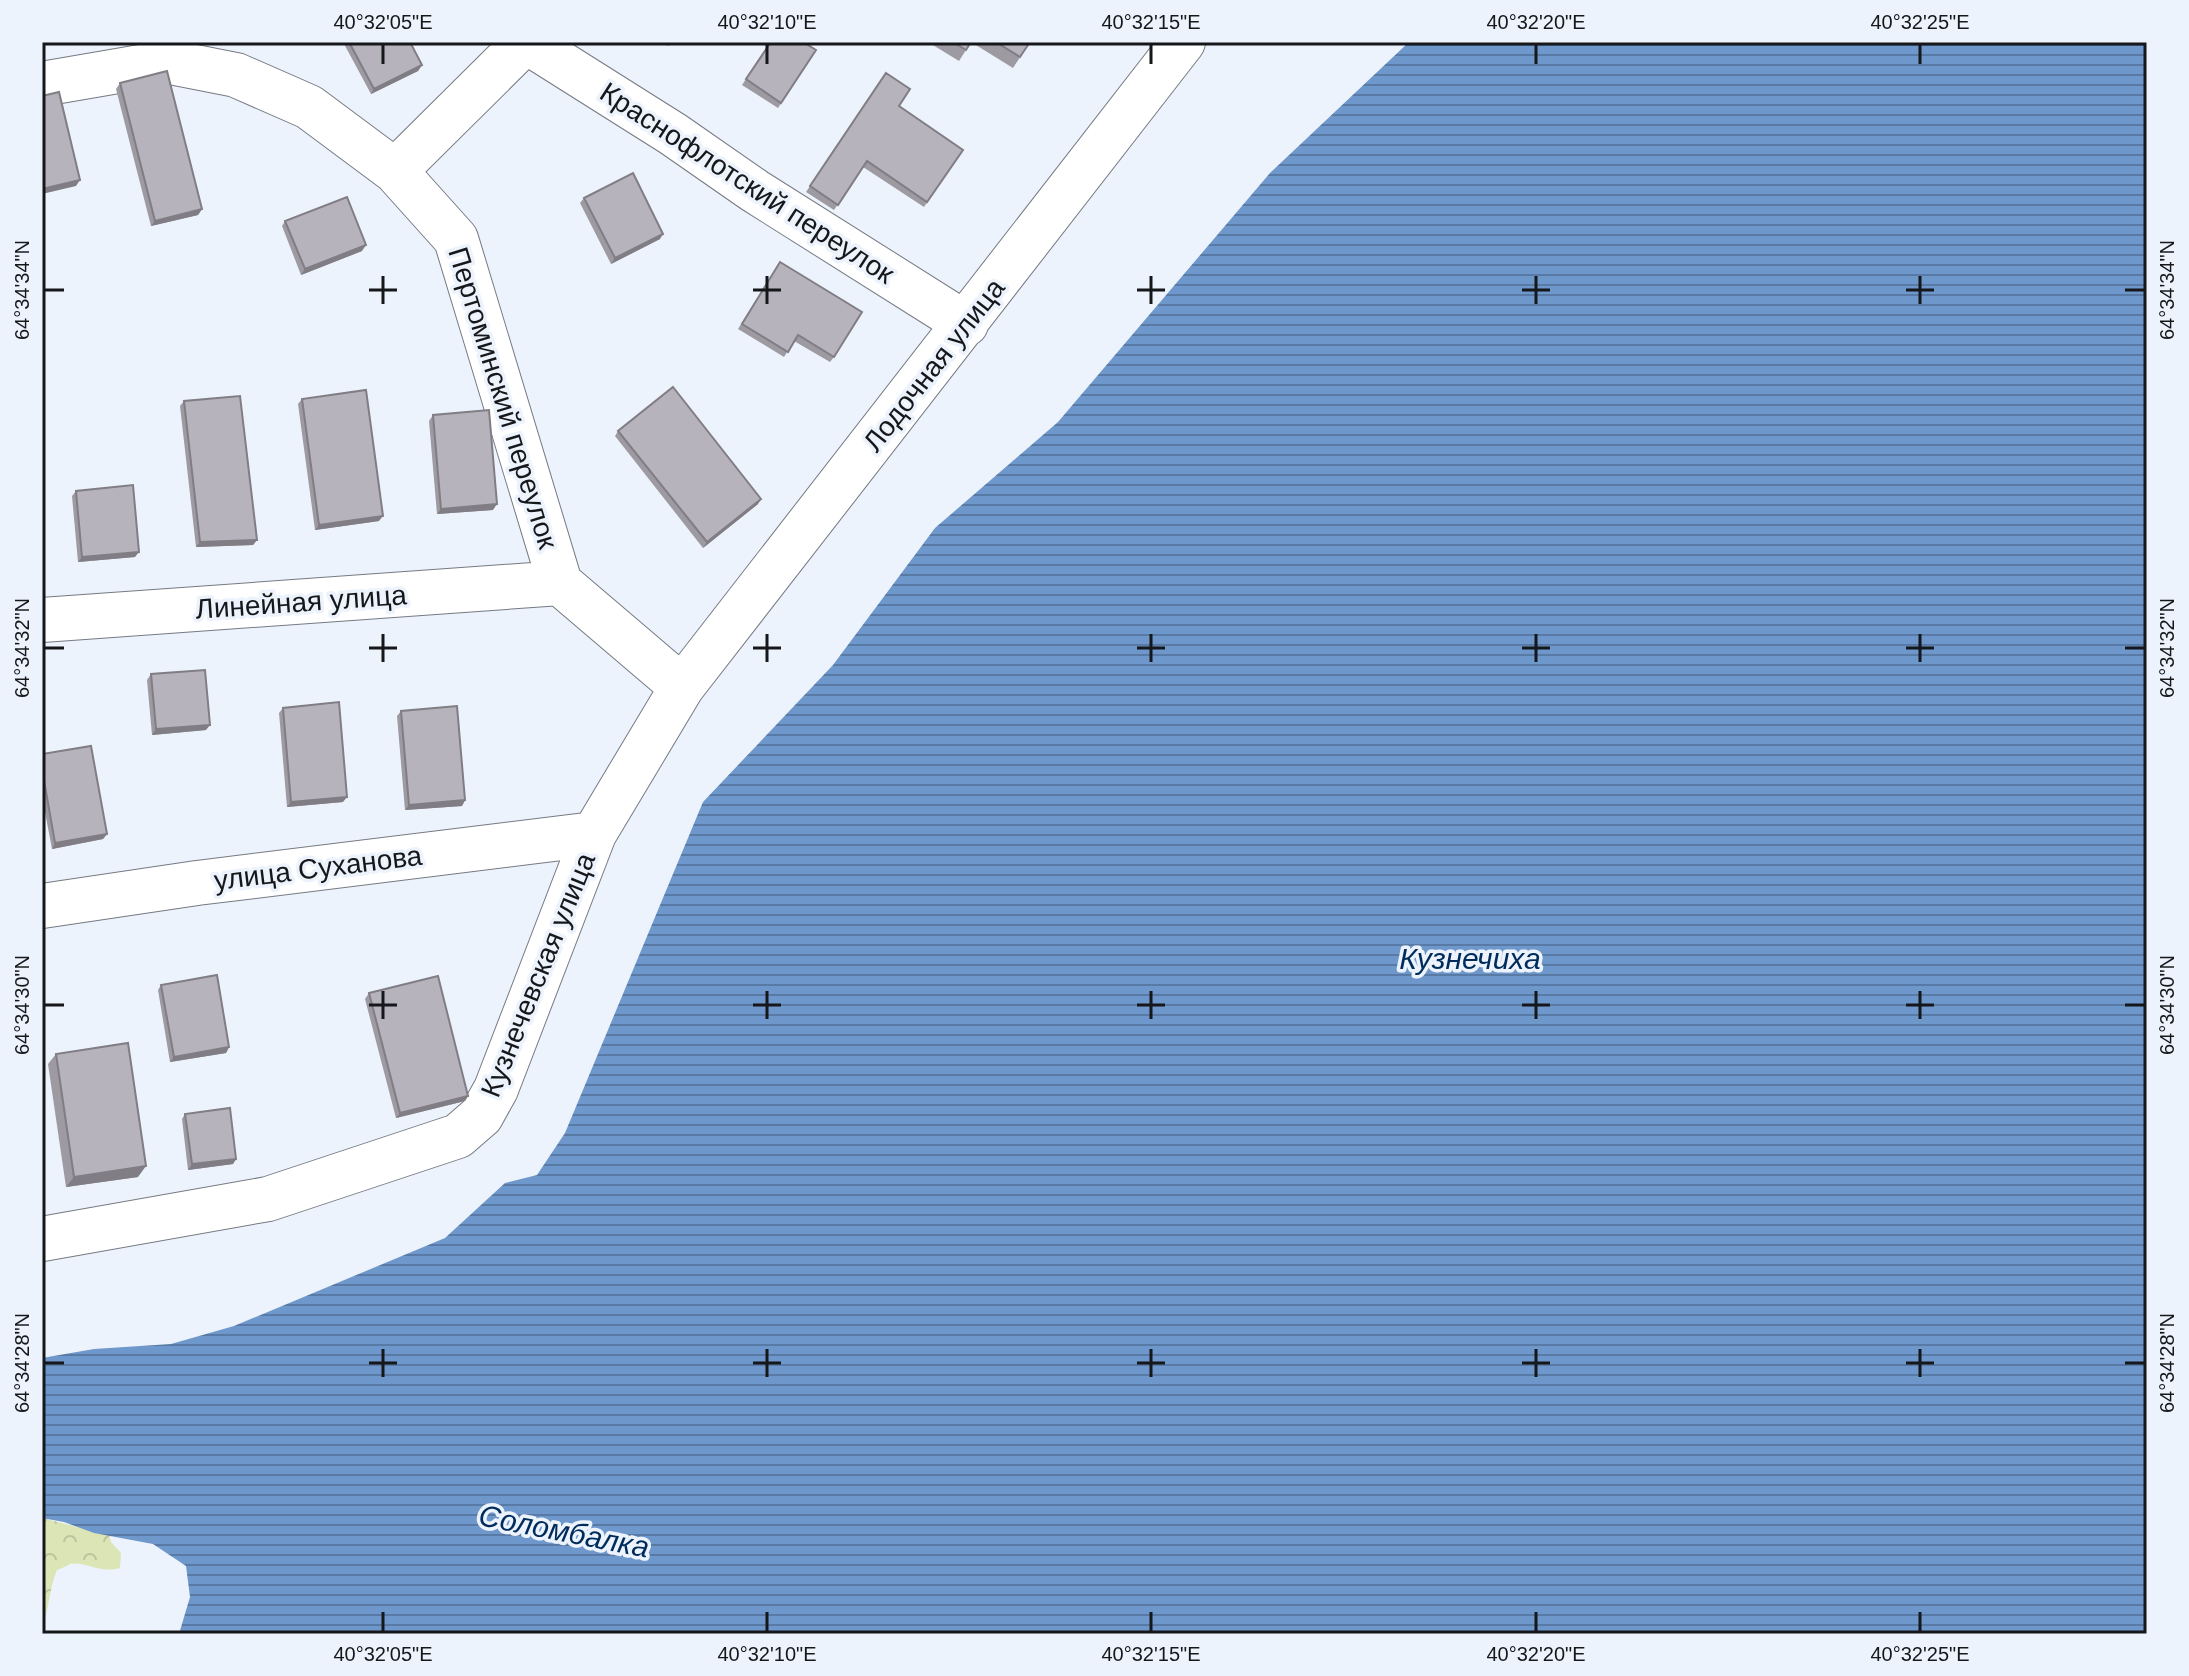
<svg xmlns="http://www.w3.org/2000/svg" width="2189" height="1676" viewBox="0 0 2189 1676" font-family="Arial,sans-serif">
<style>
.forest{fill:url(#forest-crowns)}
.water{fill:url(#water-rules)}
.lines{fill:none;stroke-linecap:round;stroke-linejoin:round}
.minor-casing{stroke:#757a82;stroke-width:46}
.minor{stroke:#fff;stroke-width:44}
.wall{fill:#9d9aa2}
.shaded-wall{fill:#807d84}
.building{fill:#b7b3bc;stroke:#807d84;stroke-width:2}
.ticks{fill:none;stroke:#15171a;stroke-width:3}
.labels{text-anchor:middle;dominant-baseline:central;stroke-width:7;stroke-linejoin:round;paint-order:stroke}
.street-label{font-size:28px;fill:#15171a;stroke:#edf3fc}
.water-label{font-size:30px;font-style:italic;fill:#002c5b;stroke:#edf3fc}
.neatline{fill:none;stroke:#15171a;stroke-width:3}
.ticks-label{font-size:20px;text-anchor:middle;fill:#15171a}
</style>
<defs>
<pattern id="forest-crowns" width="20" height="18" patternUnits="userSpaceOnUse" patternTransform="scale(2)"><rect width="20" height="18" fill="#dce5b6"/><path d="M2 6a3 3 0 1 1 6 0M12 15a3 3 0 1 1 6 0" fill="none" stroke="#bcc49c"/></pattern>
<pattern id="water-rules" width="6" height="5" patternUnits="userSpaceOnUse" patternTransform="scale(2)"><rect width="6" height="5" fill="#6e97cb"/><path d="M0 2.5h6" fill="none" stroke="#597aa4"/></pattern>
</defs>
<rect width="100%" height="100%" fill="#edf3fc"/>
<!-- forest -->
<path class="forest" d="M 42,1518 L 109,1535 L 111,1542 L 121,1553 L 120,1568 C 98,1574 87,1561 70,1564 C 69,1565 58,1570 57,1570 C 49,1589 49,1610 42,1629 Z"/>
<!-- water -->
<path class="water" d="M 1409,42 L 2147,42 L 2147,1634 L 179,1634 L 190,1597 L 186,1566 L 153,1544 L 94,1533 L 64,1522 L 42,1518 L 42,1358 L 94,1349 L 171,1344 L 234,1326 L 445,1238 L 505,1183 L 537,1175 L 565,1133 L 703,802 L 833,665 L 935,528 L 1058,422 L 1270,173 Z"/>
<g class="lines">
<!-- minor casing -->
<g class="minor-casing">
<path id="minor" d="M 527,42 L 673,134 L 755,191 L 966,324
M 42,84 L 170,62 L 236,75 L 309,107 L 395,171 L 456,239 L 560,583 L 682,687
M 395,171 L 525,42
M 42,620 L 560,583
M 42,906 L 197,883 L 594,834
M 42,1239 L 268,1199 L 458,1136 L 481,1116 L 496,1089 L 594,834 L 682,687 L 1183,42"/>
</g>
<!-- minor -->
<use href="#minor" class="minor"/>
</g>
<!-- wall -->
<path class="wall" d="M 343,42 L 410,42 L 422,65 L 418,71 L 371,94 Z
M 661,42 L 671,42 L 668,46 Z
M 770,42 L 816,50 L 778,108 L 742,85 Z
M 928,42 L 1030,42 L 1013,68 L 971,42 L 959,61 Z
M 886,73 L 899,106 L 963,150 L 924,207 L 863,167 L 834,210 L 806,192 Z
M 120,83 L 202,209 L 198,215 L 151,226 L 116,89 Z
M 584,198 L 660,239 L 611,264 L 580,203 Z
M 285,221 L 362,251 L 301,275 L 282,226 Z
M 780,262 L 834,357 L 830,362 L 794,341 L 784,357 L 738,329 Z
M 302,399 L 379,521 L 315,530 L 298,404 Z
M 184,401 L 257,540 L 253,545 L 196,547 L 180,406 Z
M 433,415 L 493,510 L 437,514 L 429,421 Z
M 618,431 L 758,504 L 703,548 L 615,436 Z
M 76,491 L 135,557 L 78,562 L 72,496 Z
M 151,674 L 206,730 L 152,735 L 147,680 Z
M 283,708 L 343,802 L 287,807 L 279,713 Z
M 401,711 L 465,800 L 462,806 L 405,810 L 397,716 Z
M 42,754 L 107,834 L 103,839 L 52,849 L 42,796 Z
M 161,985 L 229,1047 L 226,1053 L 170,1062 L 158,990 Z
M 369,993 L 468,1096 L 465,1101 L 396,1118 L 365,999 Z
M 56,1054 L 138,1177 L 66,1187 L 48,1064 Z
M 185,1114 L 236,1159 L 233,1164 L 188,1170 L 182,1119 Z"/>
<!-- shaded-wall -->
<path class="shaded-wall" d="M 422,65 L 418,71 L 371,94 L 374,89 Z
M 80,180 L 76,186 L 42,194 L 42,189 Z
M 202,209 L 198,215 L 151,226 L 155,221 Z
M 663,234 L 660,239 L 611,264 L 615,258 Z
M 366,245 L 362,251 L 301,275 L 305,269 Z
M 761,499 L 758,504 L 703,548 L 707,542 Z
M 497,504 L 493,510 L 437,514 L 441,509 Z
M 383,516 L 379,521 L 315,530 L 319,525 Z
M 257,540 L 253,545 L 196,547 L 200,542 Z
M 139,552 L 135,557 L 78,562 L 82,557 Z
M 210,725 L 206,730 L 152,735 L 156,729 Z
M 347,797 L 343,802 L 287,807 L 291,802 Z
M 465,800 L 462,806 L 405,810 L 409,805 Z
M 107,834 L 103,839 L 52,849 L 55,843 Z
M 229,1047 L 226,1053 L 170,1062 L 174,1057 Z
M 468,1096 L 465,1101 L 396,1118 L 400,1113 Z
M 236,1159 L 233,1164 L 188,1170 L 192,1164 Z
M 146,1166 L 138,1177 L 66,1187 L 74,1177 Z"/>
<!-- building -->
<path class="building" d="M 349,42 L 410,42 L 422,65 L 374,89 Z
M 771,42 L 803,42 L 816,50 L 781,103 L 746,79 Z
M 953,42 L 971,42 L 966,50 Z
M 996,42 L 1030,42 L 1020,57 Z
M 167,71 L 202,209 L 155,221 L 120,83 Z
M 886,73 L 910,89 L 899,106 L 963,150 L 927,202 L 867,161 L 838,205 L 810,186 Z
M 59,92 L 80,180 L 42,189 L 42,96 Z
M 633,173 L 663,234 L 615,258 L 584,198 Z
M 347,197 L 366,245 L 305,269 L 285,221 Z
M 780,262 L 862,312 L 834,357 L 798,335 L 788,352 L 742,324 Z
M 673,387 L 761,499 L 707,542 L 618,431 Z
M 366,390 L 383,516 L 319,525 L 302,399 Z
M 240,396 L 257,540 L 200,542 L 184,401 Z
M 489,410 L 497,504 L 441,509 L 433,415 Z
M 133,485 L 139,552 L 82,557 L 76,491 Z
M 205,670 L 210,725 L 156,729 L 151,674 Z
M 339,702 L 347,797 L 291,802 L 283,708 Z
M 457,706 L 465,800 L 409,805 L 401,711 Z
M 91,746 L 107,834 L 55,843 L 42,769 L 42,754 Z
M 217,975 L 229,1047 L 174,1057 L 161,985 Z
M 438,976 L 468,1096 L 400,1113 L 369,993 Z
M 128,1043 L 146,1166 L 74,1177 L 56,1054 Z
M 230,1108 L 236,1159 L 192,1164 L 185,1114 Z"/>
<!-- ticks -->
<path class="ticks" d="M 383,44 L 383,64M 767,44 L 767,64M 1151,44 L 1151,64M 1536,44 L 1536,64M 1920,44 L 1920,64M 383,276 L 383,304M 767,276 L 767,304M 1151,276 L 1151,304M 1536,276 L 1536,304M 1920,276 L 1920,304M 44,290 L 64,290M 369,290 L 397,290M 753,290 L 781,290M 1137,290 L 1165,290M 1522,290 L 1550,290M 1906,290 L 1934,290M 2125,290 L 2145,290M 383,634 L 383,662M 767,634 L 767,662M 1151,634 L 1151,662M 1536,634 L 1536,662M 1920,634 L 1920,662M 44,648 L 64,648M 369,648 L 397,648M 753,648 L 781,648M 1137,648 L 1165,648M 1522,648 L 1550,648M 1906,648 L 1934,648M 2125,648 L 2145,648M 383,991 L 383,1019M 767,991 L 767,1019M 1151,991 L 1151,1019M 1536,991 L 1536,1019M 1920,991 L 1920,1019M 44,1005 L 64,1005M 369,1005 L 397,1005M 753,1005 L 781,1005M 1137,1005 L 1165,1005M 1522,1005 L 1550,1005M 1906,1005 L 1934,1005M 2125,1005 L 2145,1005M 383,1349 L 383,1377M 767,1349 L 767,1377M 1151,1349 L 1151,1377M 1536,1349 L 1536,1377M 1920,1349 L 1920,1377M 44,1363 L 64,1363M 369,1363 L 397,1363M 753,1363 L 781,1363M 1137,1363 L 1165,1363M 1522,1363 L 1550,1363M 1906,1363 L 1934,1363M 2125,1363 L 2145,1363M 383,1612 L 383,1632M 767,1612 L 767,1632M 1151,1612 L 1151,1632M 1536,1612 L 1536,1632M 1920,1612 L 1920,1632"/>
<g class="labels">
<!-- street labels -->
<g class="street-label">
<text transform="translate(747 183) rotate(33)">Краснофлотский переулок</text>
<text transform="translate(934 365) rotate(-52)">Лодочная улица</text>
<text transform="translate(503 398) rotate(73)">Пертоминский переулок</text>
<text transform="translate(301 602) rotate(-4)">Линейная улица</text>
<text transform="translate(318 868) rotate(-7)">улица Суханова</text>
<text transform="translate(538 975) rotate(-68)">Кузнечевская улица</text>
</g>
<!-- water labels -->
<g class="water-label">
<text x="1470" y="958">Кузнечиха</text>
<text transform="translate(564 1531) rotate(11)">Соломбалка</text>
</g>
</g>
<!-- border -->
<rect width="2189" height="1676" fill="none" stroke="#edf3fc" stroke-width="88"/>
<rect x="44" y="44" width="2101" height="1588" class="neatline"/>
<g class="ticks-label">
<text x="383" y="29">40°32'05"E</text>
<text x="767" y="29">40°32'10"E</text>
<text x="1151" y="29">40°32'15"E</text>
<text x="1536" y="29">40°32'20"E</text>
<text x="1920" y="29">40°32'25"E</text>
<text transform="translate(22 290) rotate(-90)" y="7">64°34'34"N</text>
<text transform="translate(2167 290) rotate(-90)" y="7">64°34'34"N</text>
<text transform="translate(22 648) rotate(-90)" y="7">64°34'32"N</text>
<text transform="translate(2167 648) rotate(-90)" y="7">64°34'32"N</text>
<text transform="translate(22 1005) rotate(-90)" y="7">64°34'30"N</text>
<text transform="translate(2167 1005) rotate(-90)" y="7">64°34'30"N</text>
<text transform="translate(22 1363) rotate(-90)" y="7">64°34'28"N</text>
<text transform="translate(2167 1363) rotate(-90)" y="7">64°34'28"N</text>
<text x="383" y="1661">40°32'05"E</text>
<text x="767" y="1661">40°32'10"E</text>
<text x="1151" y="1661">40°32'15"E</text>
<text x="1536" y="1661">40°32'20"E</text>
<text x="1920" y="1661">40°32'25"E</text>
</g>
</svg>
